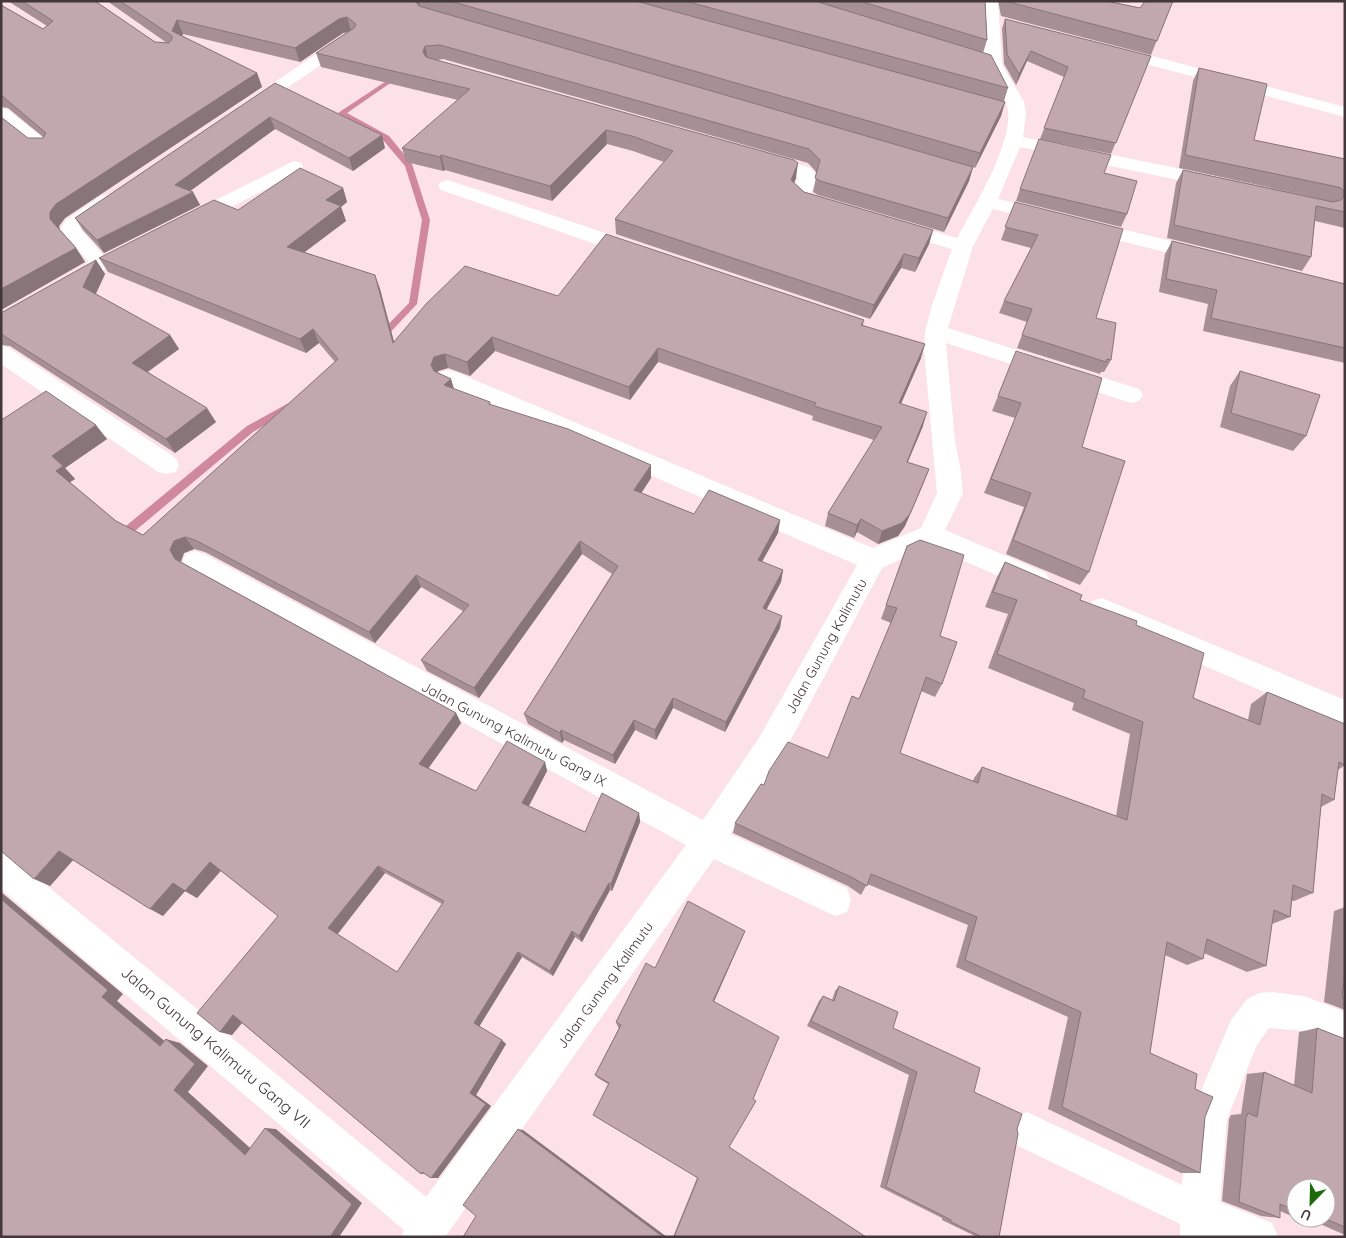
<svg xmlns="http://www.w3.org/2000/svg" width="1346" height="1238" viewBox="0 0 1346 1238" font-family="Quicksand,sans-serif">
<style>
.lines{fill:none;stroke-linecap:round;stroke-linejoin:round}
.stream{fill:#d0889e;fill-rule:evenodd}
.minor{fill:#fff;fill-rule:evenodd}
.wall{fill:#a69096;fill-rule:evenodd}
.shaded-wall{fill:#87757a}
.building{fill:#c1a7ae;stroke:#87757a;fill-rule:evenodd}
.labels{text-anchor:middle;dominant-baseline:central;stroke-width:4;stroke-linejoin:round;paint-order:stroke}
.street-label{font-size:14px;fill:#42373a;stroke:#fff}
.near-street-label{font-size:16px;fill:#42373a;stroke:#fff}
</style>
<rect width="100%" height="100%" fill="#fde1e9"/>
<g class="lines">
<!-- stream -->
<path class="stream" d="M 397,74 L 402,75 L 347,113 L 389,136 L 412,164 L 430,220 L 417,304 L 383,340 L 377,340 L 377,336 L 409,303 L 422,220 L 405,166 L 383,140 L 338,113 Z
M 294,400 L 299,403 L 297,405 L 253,432 L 123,541 L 115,541 L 114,538 L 115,535 L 247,426 Z"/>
<!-- minor -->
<path class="minor" d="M 982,1 L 998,1 L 1002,65 L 1024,102 L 1026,113 L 1023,137 L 1216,176 L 1223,178 L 1225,182 L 1223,186 L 1216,188 L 1020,147 L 998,199 L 1212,251 L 1215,256 L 1212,261 L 1205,262 L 993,209 L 973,246 L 948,328 L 1139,389 L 1143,395 L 1139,401 L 1131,403 L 946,343 L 955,441 L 961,472 L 963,493 L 945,530 L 1046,573 L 1050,581 L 1046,589 L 1037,592 L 1028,589 L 930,546 L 882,568 L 781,758 L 730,834 L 847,888 L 851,900 L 847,912 L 835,916 L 714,859 L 445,1237 L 401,1237 L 404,1230 L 1,889 L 1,852 L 12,857 L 426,1197 L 686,845 L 186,570 L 182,562 L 186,554 L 195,551 L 204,554 L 703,820 L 759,738 L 857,565 L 440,384 L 437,378 L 440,372 L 448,370 L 456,372 L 873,548 L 921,528 L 937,493 L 924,350 L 925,332 L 932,305 L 952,249 L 888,230 L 885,226 L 888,222 L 895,220 L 957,238 C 974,207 1012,145 1008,111 C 1006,94 992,82 986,66 C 981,53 983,17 982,1 Z
M 349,34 L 355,36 L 357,39 L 355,42 L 254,110 L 242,110 L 239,106 L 343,36 Z
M 1114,46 L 1345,107 L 1345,117 L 1108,54 L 1106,51 Z
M 1,108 L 7,109 L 50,143 L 53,147 L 50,151 L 38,151 L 1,122 Z
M 762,152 L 811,168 L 817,176 L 811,193 C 819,199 833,199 839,207 L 836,211 C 821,215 800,206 791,194 L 798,177 L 755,162 L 753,158 L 755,154 Z
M 294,161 L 301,163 L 303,167 L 301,171 L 196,225 L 189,227 L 182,225 L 179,221 L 182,217 Z
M 448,180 L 644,246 L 647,251 L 644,256 L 637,257 L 630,256 L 441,190 L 438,186 L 441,182 Z
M 108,194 L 115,196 L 118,200 L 115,204 L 80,228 L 109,262 L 101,274 L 94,276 L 87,274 L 84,269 L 88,261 L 60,229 L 66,220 L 101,196 Z
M 1,345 L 9,348 L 176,458 L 179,465 L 176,472 L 167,474 L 158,472 L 1,364 Z
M 1102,598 L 1345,700 L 1345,727 L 1092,617 L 1088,609 L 1092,601 Z
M 1272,992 L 1304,996 L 1345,1012 L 1345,1049 L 1304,1031 L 1269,1028 L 1257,1045 L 1227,1119 L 1220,1202 L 1272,1223 L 1278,1237 L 1180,1237 L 1180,1224 L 1014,1144 L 1008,1131 L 1014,1118 L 1027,1112 L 1182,1185 L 1189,1119 L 1231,1020 L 1247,999 L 1259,993 Z"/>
</g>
<!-- wall -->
<path class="wall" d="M 8,1 L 95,1 L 155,42 L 167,43 L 107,1 L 985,1 L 987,40 L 983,53 L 1008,88 L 1004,101 L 1005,102 L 1001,116 L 975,168 L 973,167 L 969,181 L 944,232 L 818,195 L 813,192 L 817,173 L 808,163 L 443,59 L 437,60 L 796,178 L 794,183 L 804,192 L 933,230 L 929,244 L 915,272 L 901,268 L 870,319 L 616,234 L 615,219 L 664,162 L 633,151 L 607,144 L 552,201 L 445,170 L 443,171 L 406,162 L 402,148 L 458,100 L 321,67 L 316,53 L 347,32 L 343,33 L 300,62 L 183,34 L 182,36 L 257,73 L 262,87 L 65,218 L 59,226 L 60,230 L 76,248 L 85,262 L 1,310 L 28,138 L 43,138 L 43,137 L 8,108 L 1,107 L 1,5 L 43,29 L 47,26 Z
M 998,1 L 1106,1 L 1140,8 L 1173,1 L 1151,55 L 1001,16 Z
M 1005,19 L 1151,56 L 1111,154 L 1040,139 L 1064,77 L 1027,61 L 1016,85 L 1004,64 L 1002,29 Z
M 1199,68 L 1254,140 L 1345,159 L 1345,228 L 1315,221 L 1311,257 L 1302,271 L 1167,238 L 1176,183 L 1183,170 L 1332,201 L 1179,168 L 1193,81 Z
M 275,83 L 385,148 L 353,171 L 275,129 L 190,191 L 193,192 L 200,205 L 104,253 L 83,230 L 75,218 Z
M 1104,173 L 1127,214 L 1121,227 L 1016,201 L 1020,189 Z
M 343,188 L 347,202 L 341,207 L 346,221 L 304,252 L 375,275 L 380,289 L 394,342 L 558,296 L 864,320 L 863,325 L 921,358 L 901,404 L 923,426 L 908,462 L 924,482 L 905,526 L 898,536 L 878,544 L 857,532 L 854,538 L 825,526 L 828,513 L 874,440 L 812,420 L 813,416 L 658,362 L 630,400 L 495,351 L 470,376 L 448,368 L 438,371 L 438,373 L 451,379 L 453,389 L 490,402 L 491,405 L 651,478 L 641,493 L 694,514 L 780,520 L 778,533 L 762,562 L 783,570 L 781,582 L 766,610 L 780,628 L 725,732 L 673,708 L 656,740 L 635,730 L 615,764 L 564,740 L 562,743 L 528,724 L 524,714 L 612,574 L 582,554 L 479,698 L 427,671 L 421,660 L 463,611 L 421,587 L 375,643 L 205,552 L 194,549 L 184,553 L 181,562 L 456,713 L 461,723 L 428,768 L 476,791 L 545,762 L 547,771 L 529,806 L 585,832 L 639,813 L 640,822 L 612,891 L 610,890 L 582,942 L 575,937 L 553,976 L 522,957 L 479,1026 L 506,1044 L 476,1095 L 491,1106 L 438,1178 L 426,1174 L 421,1174 L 242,1023 L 232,1035 L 220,1032 L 278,916 L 221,871 L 197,898 L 185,891 L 163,916 L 73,860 L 50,886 L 3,419 L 107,439 L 65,468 L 75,479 L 70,482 L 116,521 L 143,535 L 335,362 L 319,343 L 306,353 L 108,272 L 99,258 L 238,210 ZM 385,873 L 442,904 L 397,972 L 337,934 Z
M 1015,202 L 1096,318 L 1111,360 L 1104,372 L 1101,372 L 1100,374 L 1017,348 L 1027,322 L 999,313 L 1004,301 L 1031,248 L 1001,240 Z
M 1172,241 L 1345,284 L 1345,363 L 1203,331 L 1208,304 L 1159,292 L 1165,254 Z
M 96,260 L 105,274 L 96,294 L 170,335 L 179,349 L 148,372 L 216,422 L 175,453 L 10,346 L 1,345 L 1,313 Z
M 1010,366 L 1082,447 L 1089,572 L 1080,585 L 1006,554 L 1024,507 L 984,493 L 1015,418 L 992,411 Z
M 1240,371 L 1306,436 L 1293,451 L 1220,427 L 1230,386 Z
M 907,546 L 940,636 L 942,684 L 935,697 L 921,691 L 900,753 L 973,781 L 974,778 L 982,767 L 1116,816 L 1130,734 L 1072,710 L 1074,703 L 988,668 L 1008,614 L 985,607 L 997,577 L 1005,562 L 1080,600 L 1136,625 L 1193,698 L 1248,720 L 1251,704 L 1267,692 L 1345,724 L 1345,765 L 1338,770 L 1334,800 L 1321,807 L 1313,893 L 1294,901 L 1292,901 L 1290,917 L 1272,924 L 1266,966 L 1247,972 L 1204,953 L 1203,959 L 1187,965 L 1165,955 L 1150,1053 L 1195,1089 L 1205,1117 L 1200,1173 L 1181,1173 L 1048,1109 L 1068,1017 L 956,967 L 968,925 L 867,884 L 861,895 L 848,886 L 733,833 L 735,823 L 764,785 L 828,758 L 859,699 L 891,623 L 881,619 Z
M 1345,907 L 1345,1010 L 1324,1002 L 1334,911 Z
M 745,931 L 742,938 L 714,1001 L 729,1147 L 866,1237 L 673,1237 L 697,1178 L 608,1084 L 598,1078 L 595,1075 L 619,1028 L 618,1027 L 616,1022 L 655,968 Z
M 839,986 L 974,1092 L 1017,1129 L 999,1237 L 977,1237 L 942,1220 L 942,1218 L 880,1187 L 909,1075 L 807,1026 L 819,1001 L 823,996 L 832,1000 L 835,991 Z
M 1317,1028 L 1345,1039 L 1345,1235 L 1311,1220 L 1300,1219 L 1297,1218 L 1326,1218 L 1296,1188 L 1296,1218 L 1280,1211 L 1280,1218 L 1261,1216 L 1222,1201 L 1229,1119 L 1231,1115 L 1241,1114 L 1247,1074 L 1264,1072 L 1294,1085 L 1299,1032 Z"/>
<!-- shaded-wall -->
<path class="shaded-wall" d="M 417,1 L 419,1 L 421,11 L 416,2 Z
M 347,17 L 351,31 L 343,33 L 300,62 L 295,48 L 339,19 Z
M 177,20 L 183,34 L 178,45 L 172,31 Z
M 425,46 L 428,60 L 423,52 Z
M 1031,51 L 1027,61 L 1016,85 L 1019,74 Z
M 257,73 L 262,87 L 65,218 L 59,226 L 60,233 L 50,219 L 50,212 L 56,204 Z
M 1005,102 L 1001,116 L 975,168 L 980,153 Z
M 270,117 L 275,129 L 182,197 L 175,185 Z
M 606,130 L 607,144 L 552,201 L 550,186 Z
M 382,135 L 385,148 L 353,171 L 349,158 Z
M 441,155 L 445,170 L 443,171 L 440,157 Z
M 798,163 L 796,178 L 789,194 L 791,180 Z
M 973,167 L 969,181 L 944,232 L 948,218 Z
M 343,188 L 347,202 L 341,207 L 346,221 L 293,261 L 287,247 L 326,200 Z
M 193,192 L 200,205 L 104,253 L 97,240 Z
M 933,230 L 929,244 L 915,272 L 919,258 Z
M 76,248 L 85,262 L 1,310 L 1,289 Z
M 904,254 L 901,268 L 870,319 L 874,305 Z
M 96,260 L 105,274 L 92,301 L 83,287 Z
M 375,275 L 380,289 L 398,357 L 393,343 Z
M 313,329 L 319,343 L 306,353 L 300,339 Z
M 170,335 L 179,349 L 141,376 L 132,363 Z
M 492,337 L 495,351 L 470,376 L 467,362 Z
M 925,344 L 921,358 L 895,417 L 899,403 Z
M 658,348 L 658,362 L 630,400 L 629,387 Z
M 445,354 L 448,368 L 438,371 L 435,379 L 431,365 L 434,357 Z
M 451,379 L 455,392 L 444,385 Z
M 207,408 L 216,422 L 175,453 L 166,439 Z
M 927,412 L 923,426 L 902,475 L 907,462 Z
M 96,425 L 107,439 L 65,468 L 75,479 L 67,484 L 56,471 L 52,456 Z
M 651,465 L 651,478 L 635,503 L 634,490 Z
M 929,469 L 924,482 L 905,526 L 898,536 L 878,544 L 882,531 Z
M 861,519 L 857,532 L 854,538 L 857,525 Z
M 780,520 L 778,533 L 756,572 L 758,560 Z
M 185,537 L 194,549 L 184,553 L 180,563 L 175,559 L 170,550 L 174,541 Z
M 580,541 L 582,554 L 479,698 L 474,688 Z
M 783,570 L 781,582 L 761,620 L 763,608 Z
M 416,575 L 421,587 L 375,643 L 369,632 Z
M 782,616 L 780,628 L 725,732 L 726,722 Z
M 673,698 L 673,708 L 656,740 L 655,730 Z
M 456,713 L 461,723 L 425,773 L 419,764 Z
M 634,720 L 635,730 L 615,764 L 613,755 Z
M 561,730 L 564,740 L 562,743 L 560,733 Z
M 545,762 L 547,771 L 526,811 L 522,803 Z
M 639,813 L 640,822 L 612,891 L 611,884 Z
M 59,851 L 74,859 L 50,886 L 34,879 Z
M 210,862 L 221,870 L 197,898 L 185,891 Z
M 378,866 L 385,873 L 337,935 L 328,928 Z
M 173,883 L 186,890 L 163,916 L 150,909 Z
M 609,883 L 610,890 L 582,942 L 579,936 Z
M 1,892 L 123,994 L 117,1001 L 174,1049 L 160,1046 L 102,997 L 1,899 Z
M 572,931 L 575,937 L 553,976 L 550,971 Z
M 745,931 L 742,938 L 712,1006 L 713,1001 Z
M 518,952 L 522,957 L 479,1027 L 474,1023 Z
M 233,1015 L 245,1019 L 232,1035 L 220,1032 Z
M 166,1039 L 180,1043 L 208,1066 L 188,1092 L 258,1155 L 245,1155 L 174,1090 Z
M 502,1040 L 506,1044 L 476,1095 L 491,1106 L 438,1178 L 431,1178 L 470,1093 Z
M 265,1128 L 276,1129 L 362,1203 L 339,1237 L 330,1237 Z
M 518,1129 L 523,1130 L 667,1237 L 663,1237 Z"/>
<!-- building -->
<path class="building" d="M 22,1 L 95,1 L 155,42 L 169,43 L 172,39 L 172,36 L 120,1 L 417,1 L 416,2 L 419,6 L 973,167 L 948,218 L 820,181 L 815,178 L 820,160 L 809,149 L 440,45 L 425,46 L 423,52 L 426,57 L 794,160 L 798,163 L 791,180 L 804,192 L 933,230 L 919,258 L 904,254 L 874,305 L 615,219 L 673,151 L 632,136 L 606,130 L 550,186 L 441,155 L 440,157 L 402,148 L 470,89 L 316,53 L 354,28 L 356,24 L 347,17 L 339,19 L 295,48 L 177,20 L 172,31 L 257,73 L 56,204 L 50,212 L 50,219 L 76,248 L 1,289 L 1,117 L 28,138 L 43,138 L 46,133 L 1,95 L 1,5 L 43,29 L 53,21 Z
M 450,1 L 636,1 L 1005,102 L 980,153 Z
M 685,1 L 815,1 L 991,55 L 1008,88 Z
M 860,1 L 985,1 L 987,40 Z
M 1005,1 L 1106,1 L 1140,8 L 1145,1 L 1173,1 L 1157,41 Z
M 1005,19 L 1151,56 L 1116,143 L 1044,128 L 1068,67 L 1031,51 L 1019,74 L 1007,54 Z
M 1199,68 L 1267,84 L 1254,140 L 1345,159 L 1345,193 L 1341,188 L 1333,186 L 1185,155 Z
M 275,83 L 382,135 L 349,158 L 270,117 L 175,185 L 193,192 L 97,240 L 75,218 Z
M 1039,139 L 1111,155 L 1104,173 L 1137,181 L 1127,214 L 1020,189 Z
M 300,168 L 343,188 L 326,200 L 341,206 L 287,247 L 375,275 L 393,343 L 426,304 L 465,266 L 558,296 L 606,234 L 864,320 L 861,325 L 925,344 L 899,403 L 927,412 L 907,462 L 929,469 L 910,514 L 902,523 L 882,531 L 861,519 L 857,525 L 828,513 L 882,427 L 814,406 L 816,403 L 658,348 L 629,387 L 492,337 L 467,362 L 445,354 L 434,357 L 431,365 L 434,371 L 451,379 L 444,385 L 490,402 L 489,404 L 568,429 L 651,465 L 634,490 L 694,514 L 709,490 L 780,520 L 758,560 L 783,570 L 763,608 L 782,616 L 726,722 L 673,698 L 655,730 L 634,720 L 613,755 L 561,730 L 560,733 L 524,714 L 618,566 L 580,541 L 474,688 L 421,660 L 469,605 L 416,575 L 369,632 L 195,540 L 185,537 L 174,541 L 170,550 L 175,559 L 456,713 L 419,764 L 476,791 L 507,741 L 545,762 L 522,803 L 585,832 L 602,793 L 639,813 L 611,884 L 609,883 L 579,936 L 572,931 L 550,971 L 518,952 L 474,1023 L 502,1040 L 470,1093 L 486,1104 L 431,1178 L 422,1172 L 421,1174 L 233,1015 L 220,1032 L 197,1013 L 278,916 L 210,862 L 185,891 L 173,883 L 150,909 L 59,851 L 34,879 L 1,851 L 1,418 L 3,419 L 46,391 L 96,425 L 52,456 L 63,466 L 56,471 L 116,521 L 143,535 L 338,359 L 313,329 L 300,339 L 99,258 L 214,200 L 238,210 ZM 378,866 L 444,901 L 397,972 L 328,928 Z
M 1183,170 L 1333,202 L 1341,200 L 1345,194 L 1345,212 L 1316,206 L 1311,257 L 1174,225 Z
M 1015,202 L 1123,229 L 1096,318 L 1116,323 L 1111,360 L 1107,359 L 1106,362 L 1022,335 L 1032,309 L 1004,301 L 1038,235 L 1005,227 Z
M 1172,241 L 1345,284 L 1345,348 L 1211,318 L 1217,290 L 1166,279 Z
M 96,260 L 83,287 L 170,335 L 132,363 L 207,408 L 166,439 L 1,334 L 1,313 Z
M 1016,351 L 1102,378 L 1082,447 L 1125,461 L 1089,572 L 1013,540 L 1031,493 L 991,479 L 1021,403 L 998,396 Z
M 1240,371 L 1320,395 L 1306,436 L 1231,413 Z
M 920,540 L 964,555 L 940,636 L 957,642 L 942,684 L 926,677 L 900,753 L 978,783 L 982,767 L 1127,820 L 1143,722 L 1083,698 L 1085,690 L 997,654 L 1017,600 L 993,592 L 1005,562 L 1082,595 L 1080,600 L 1137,621 L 1136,625 L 1204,653 L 1193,698 L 1260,725 L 1267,692 L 1345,724 L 1345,765 L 1339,762 L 1334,800 L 1322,794 L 1313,893 L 1293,885 L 1290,917 L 1274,910 L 1266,966 L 1207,939 L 1203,959 L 1167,942 L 1150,1053 L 1197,1074 L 1195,1089 L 1213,1097 L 1205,1117 L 1200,1173 L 1062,1107 L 1081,1012 L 965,960 L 977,917 L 871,874 L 867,886 L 853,878 L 735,823 L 761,784 L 764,785 L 769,771 L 788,742 L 828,758 L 852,696 L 859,699 L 897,608 L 886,605 L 907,546 Z
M 1,899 L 108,990 L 102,997 L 160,1046 L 166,1039 L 195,1064 L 174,1090 L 245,1155 L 265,1128 L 352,1204 L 330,1237 L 1,1237 Z
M 688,901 L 745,931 L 713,1001 L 779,1037 L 753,1099 L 756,1101 L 729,1147 L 866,1237 L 674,1237 L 698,1178 L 593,1115 L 609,1083 L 595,1075 L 621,1025 L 616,1022 L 646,963 L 655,968 Z
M 1345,973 L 1345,998 L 1342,997 Z
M 839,986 L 898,1012 L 893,1028 L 980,1068 L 974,1092 L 1022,1114 L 1017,1129 L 1018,1134 L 999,1237 L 982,1237 L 951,1222 L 951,1220 L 886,1187 L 917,1072 L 811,1021 L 823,996 L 834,1001 Z
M 1317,1028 L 1345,1039 L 1345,1227 L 1323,1218 L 1326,1218 L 1326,1188 L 1296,1188 L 1296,1211 L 1280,1204 L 1280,1218 L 1239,1202 L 1246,1118 L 1248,1113 L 1257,1117 L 1264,1072 L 1312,1093 Z
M 518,1129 L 663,1237 L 463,1237 L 476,1216 L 463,1205 Z
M 1313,1218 L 1320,1218 L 1320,1221 Z"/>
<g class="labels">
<!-- street labels -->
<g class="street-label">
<text transform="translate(826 646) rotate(-61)">Jalan Gunung Kalimutu</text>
<text transform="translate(514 734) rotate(28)">Jalan Gunung Kalimutu Gang IX</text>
<text transform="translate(605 985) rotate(-54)">Jalan Gunung Kalimutu</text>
</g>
<!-- near-street labels -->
<g class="near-street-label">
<text transform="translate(216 1047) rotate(40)">Jalan Gunung Kalimutu Gang VII</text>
</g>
</g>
<!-- border -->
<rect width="1346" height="1238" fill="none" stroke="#42373a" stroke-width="5"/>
<!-- north arrow -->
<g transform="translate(1311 1203) rotate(203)"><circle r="24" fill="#ffffff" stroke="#b3afb0"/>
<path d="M0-4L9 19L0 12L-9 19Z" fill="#1c6a0c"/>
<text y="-8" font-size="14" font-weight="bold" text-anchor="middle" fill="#42373a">U</text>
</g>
</svg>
